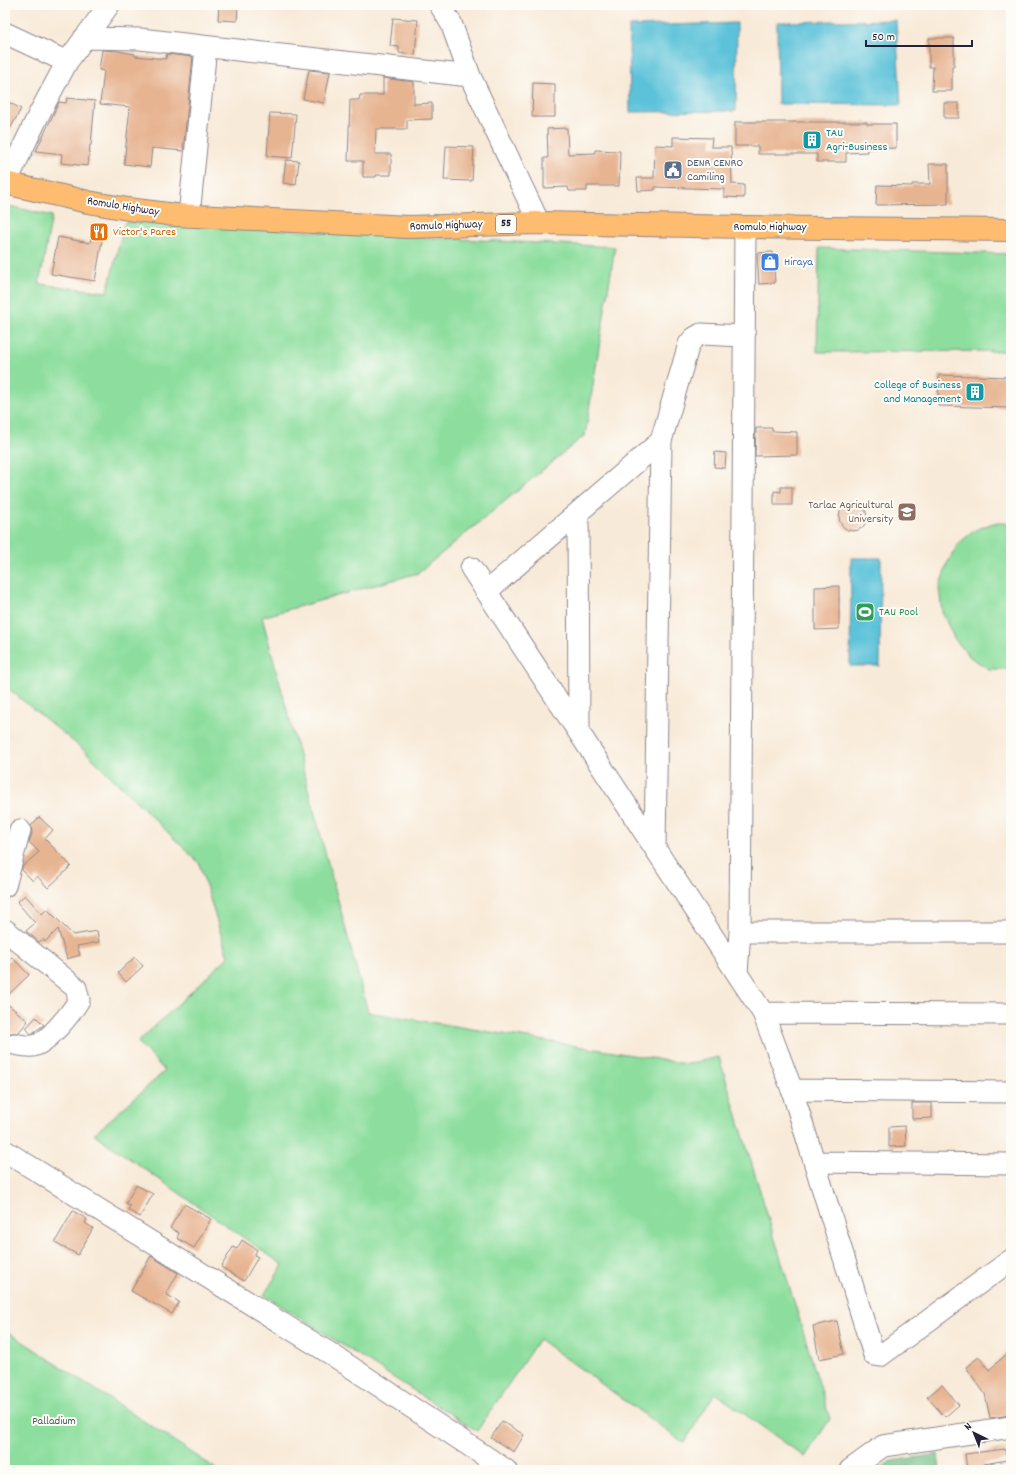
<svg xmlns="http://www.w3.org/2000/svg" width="1016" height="1475" viewBox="0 0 1016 1475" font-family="Dekko,sans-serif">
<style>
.green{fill:#8dde9e;stroke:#58806c}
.forest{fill:#72bd85;stroke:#4a7060}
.water{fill:#5cc2d9;stroke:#3f728a}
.building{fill:#e7b491}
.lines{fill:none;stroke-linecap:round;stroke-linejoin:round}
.minor-casing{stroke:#8d868a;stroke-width:23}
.highway-casing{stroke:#8d868a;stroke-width:24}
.minor{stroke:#fff;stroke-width:21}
.highway{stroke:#febc70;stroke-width:22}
.labels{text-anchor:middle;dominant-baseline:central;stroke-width:4;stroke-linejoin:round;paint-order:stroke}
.shield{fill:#fdfcf7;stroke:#646373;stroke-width:1}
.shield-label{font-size:11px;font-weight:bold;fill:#22223b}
.culture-label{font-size:12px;fill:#0d838f;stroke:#fdfcf7;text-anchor:start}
.service-label{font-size:12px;fill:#4e5e75;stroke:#fdfcf7;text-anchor:start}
.street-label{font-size:12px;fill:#22223b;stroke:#fdfcf7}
.food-label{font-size:12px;fill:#c56008;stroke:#fdfcf7;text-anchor:start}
.shop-label{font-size:12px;fill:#366cbe;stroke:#fdfcf7;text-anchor:start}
.education-label{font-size:12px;fill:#785e54;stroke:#fdfcf7;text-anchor:end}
.leisure-label{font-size:12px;fill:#27864d;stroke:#fdfcf7;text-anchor:start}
.park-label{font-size:12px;fill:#425a59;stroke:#fdfcf7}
</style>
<rect width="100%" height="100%" fill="#fdfcf7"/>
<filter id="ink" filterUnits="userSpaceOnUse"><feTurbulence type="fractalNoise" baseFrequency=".025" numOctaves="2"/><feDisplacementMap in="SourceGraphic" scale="8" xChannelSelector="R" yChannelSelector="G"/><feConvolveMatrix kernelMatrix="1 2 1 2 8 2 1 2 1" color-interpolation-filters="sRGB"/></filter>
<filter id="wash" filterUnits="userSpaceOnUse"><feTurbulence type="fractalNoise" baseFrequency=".012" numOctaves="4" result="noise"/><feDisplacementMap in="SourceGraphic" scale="16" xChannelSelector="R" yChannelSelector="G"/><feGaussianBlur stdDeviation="0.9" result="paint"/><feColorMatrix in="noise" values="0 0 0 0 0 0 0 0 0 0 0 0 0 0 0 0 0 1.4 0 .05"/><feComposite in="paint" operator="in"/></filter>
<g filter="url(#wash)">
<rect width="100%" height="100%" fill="#f8ead8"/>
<!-- green -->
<path class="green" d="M 5,205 L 52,216 L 39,284 L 107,292 L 125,222 L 615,247 L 585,435 L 418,573 L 262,617 L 368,1012 L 687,1064 L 719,1057 L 830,1419 L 805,1457 L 715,1393 L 684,1443 L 539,1339 L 477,1431 L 264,1295 L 283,1265 L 94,1134 L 165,1071 L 138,1042 L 228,957 L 199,863 L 85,751 L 5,686 Z
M 819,248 L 1011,254 L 1011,351 L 817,352 Z
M 993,523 L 1011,523 L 1011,669 L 989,669 L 970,657 L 954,638 L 942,612 L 939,588 L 947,564 L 958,544 L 975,530 Z
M 5,1330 L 218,1470 L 5,1470 Z"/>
<!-- forest -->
<path class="forest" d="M 938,1454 L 940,1470 L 878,1470 L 891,1461 Z"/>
<!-- water -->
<path class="water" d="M 896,20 L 901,105 L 778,104 L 777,22 Z
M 737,23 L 736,111 L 630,112 L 629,26 Z
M 851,558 L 881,558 L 880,666 L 850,666 Z"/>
<g id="blocks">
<!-- building -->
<path class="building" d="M 219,5 L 238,5 L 237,21 L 218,20 Z
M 393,18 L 418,20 L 415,55 L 399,53 L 399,47 L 390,46 Z
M 929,38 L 954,38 L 954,66 L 952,66 L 952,91 L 932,91 L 933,67 L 929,67 Z
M 102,50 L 118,51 L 135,54 L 135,56 L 166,59 L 167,54 L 193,57 L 183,151 L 152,148 L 150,167 L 124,164 L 130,107 L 100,104 L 104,71 L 99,70 Z
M 309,70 L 330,72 L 324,103 L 303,99 Z
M 383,78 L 414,82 L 414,104 L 432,103 L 432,119 L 407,120 L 407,129 L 376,129 L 375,154 L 391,154 L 391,175 L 376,175 L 376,177 L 363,177 L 363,161 L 348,161 L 350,100 L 359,100 L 360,95 L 383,95 Z
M 533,83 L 555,84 L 555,117 L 532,117 Z
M 67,98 L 95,101 L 91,145 L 90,145 L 88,166 L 61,163 L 62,154 L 36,151 L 59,102 L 66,103 Z
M 5,100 L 21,109 L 5,138 Z
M 944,103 L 959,103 L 959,118 L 944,118 Z
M 270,113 L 296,114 L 292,158 L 267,156 Z
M 735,122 L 867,122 L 867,124 L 896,124 L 896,148 L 867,149 L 867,152 L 846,153 L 846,162 L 817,162 L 817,154 L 758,154 L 758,146 L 735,146 Z
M 567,128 L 568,154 L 595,153 L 595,150 L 620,151 L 619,186 L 587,186 L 587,191 L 569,191 L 568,187 L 544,188 L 544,158 L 548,158 L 547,129 Z
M 673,137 L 712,138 L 711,147 L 731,147 L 732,184 L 744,185 L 744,198 L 724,197 L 724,189 L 655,187 L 655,190 L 638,191 L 637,178 L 654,178 L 655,145 L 673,146 Z
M 446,146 L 474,147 L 472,181 L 444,180 Z
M 286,160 L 299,161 L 296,185 L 283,183 Z
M 929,164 L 948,164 L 948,204 L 876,205 L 877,185 L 912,186 L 912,184 L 930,184 Z
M 93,227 L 104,229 L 95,281 L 51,274 L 58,237 L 90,243 Z
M 773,252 L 775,283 L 759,284 L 757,253 Z
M 939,375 L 1011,377 L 1011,408 L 938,406 Z
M 756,428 L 772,428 L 772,431 L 797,432 L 797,455 L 755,456 Z
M 715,452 L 726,453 L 725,468 L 714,467 Z
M 781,487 L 792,487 L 792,505 L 774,505 L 774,491 L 781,492 Z
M839 517a14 14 0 1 1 28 0a14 14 0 1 1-28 0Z
M 839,586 L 839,629 L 815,630 L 815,587 Z
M 39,817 L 53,830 L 45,839 L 71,866 L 48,888 L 37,876 L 33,881 L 22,870 L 22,867 L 39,852 L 29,842 L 32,833 L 31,826 Z
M 25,895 L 42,914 L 47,909 L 73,935 L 97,931 L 99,942 L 77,946 L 80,955 L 67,959 L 58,929 L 45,942 L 43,939 L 39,942 L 26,931 L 35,923 L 17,902 Z
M 12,957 L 29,975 L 5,998 L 5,964 Z
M 135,957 L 143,966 L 126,982 L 118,973 Z
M 5,1002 L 28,1021 L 18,1033 L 10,1033 L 5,1036 Z
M 36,1017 L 44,1025 L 31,1034 L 26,1028 Z
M 912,1103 L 932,1103 L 932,1118 L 912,1119 Z
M 905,1126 L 906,1146 L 889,1147 L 889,1127 Z
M 136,1185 L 153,1194 L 140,1217 L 128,1210 L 130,1206 L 126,1203 Z
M 184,1204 L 211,1219 L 194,1248 L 177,1238 L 179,1233 L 170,1228 Z
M 73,1211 L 87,1219 L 85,1223 L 93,1228 L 78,1255 L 55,1242 Z
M 242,1240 L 257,1250 L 254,1255 L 258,1257 L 244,1281 L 221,1267 L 233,1247 L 237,1249 Z
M 151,1256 L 178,1273 L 166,1294 L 179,1302 L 172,1314 L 131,1291 Z
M 837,1321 L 844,1354 L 819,1359 L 813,1326 Z
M 1011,1350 L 1011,1415 L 990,1418 L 985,1394 L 966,1367 L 979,1357 L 989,1370 Z
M 942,1385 L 959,1405 L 945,1417 L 927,1397 Z
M 502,1421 L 524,1435 L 514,1452 L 491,1438 Z
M 1005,1449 L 1007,1460 L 984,1464 L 985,1470 L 967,1470 L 965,1454 Z"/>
</g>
</g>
<g filter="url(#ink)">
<use href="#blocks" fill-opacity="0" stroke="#8d868a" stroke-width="1"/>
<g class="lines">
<!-- minor casing -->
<g class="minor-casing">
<path id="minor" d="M 440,5 L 451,23 L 470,76 L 539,223
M 5,33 L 67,62
M 84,38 L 140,39 L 470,76
M 6,183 L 39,114 L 67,62 L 109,5
M 189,216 L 206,47
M 578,513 L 579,731
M 471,568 L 763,1013 L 792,1090 L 874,1355 L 880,1356 L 1011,1260
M 487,591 L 661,441
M 655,848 L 661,441 L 689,344 L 694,338 L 701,334 L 744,336
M 5,886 L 20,830
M 5,930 L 76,988 L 79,1000 C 72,1012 47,1044 33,1046 C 28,1047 20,1045 14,1044
M 740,932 L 1011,932
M 737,973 L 740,932 L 745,227
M 763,1013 L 1011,1014
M 792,1090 L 1011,1092
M 5,1151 L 331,1354 L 506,1470
M 815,1162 L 1011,1164
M 850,1470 L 883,1446 L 1011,1427"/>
</g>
<!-- highway casing -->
<g class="highway-casing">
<path id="highway" d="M 5,183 L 88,202 L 128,209 L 176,215 L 409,227 L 539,223 L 745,227 L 1011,230"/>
</g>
<!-- minor -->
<use href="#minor" class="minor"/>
<!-- highway -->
<use href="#highway" class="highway"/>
</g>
</g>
<!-- icons -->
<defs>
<g id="building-square" transform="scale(1)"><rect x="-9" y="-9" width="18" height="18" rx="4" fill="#0f9aa8" stroke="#fdfcf7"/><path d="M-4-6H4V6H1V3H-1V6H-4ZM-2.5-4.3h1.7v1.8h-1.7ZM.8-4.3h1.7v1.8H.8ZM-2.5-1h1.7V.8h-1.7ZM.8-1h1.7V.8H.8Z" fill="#fff"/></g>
<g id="civic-square" transform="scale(1)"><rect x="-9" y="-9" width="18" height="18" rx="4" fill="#5c6f8a" stroke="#fdfcf7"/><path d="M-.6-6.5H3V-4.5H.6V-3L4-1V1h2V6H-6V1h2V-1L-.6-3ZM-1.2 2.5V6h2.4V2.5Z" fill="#fff"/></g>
<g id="restaurant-square" transform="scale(1)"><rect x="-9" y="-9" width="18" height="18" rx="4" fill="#e8710a" stroke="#fdfcf7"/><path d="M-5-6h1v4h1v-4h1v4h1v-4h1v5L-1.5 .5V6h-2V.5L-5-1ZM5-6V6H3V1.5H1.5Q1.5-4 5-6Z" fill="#fff"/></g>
<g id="shop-square" transform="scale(1)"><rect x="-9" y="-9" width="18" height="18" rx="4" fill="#3f7fe0" stroke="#fdfcf7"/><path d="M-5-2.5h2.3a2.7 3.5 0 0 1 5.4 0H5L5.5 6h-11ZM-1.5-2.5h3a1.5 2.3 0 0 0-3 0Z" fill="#fff"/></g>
<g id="university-square" transform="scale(1)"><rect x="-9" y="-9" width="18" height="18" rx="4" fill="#8d6e63" stroke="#fdfcf7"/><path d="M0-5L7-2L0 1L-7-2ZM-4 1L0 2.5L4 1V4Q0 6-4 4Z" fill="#fff"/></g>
<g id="stadium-square" transform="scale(1)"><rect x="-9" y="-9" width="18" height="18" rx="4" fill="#2e9e5b" stroke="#fdfcf7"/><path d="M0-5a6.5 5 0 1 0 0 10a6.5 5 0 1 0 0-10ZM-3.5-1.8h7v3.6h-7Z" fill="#fff"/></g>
</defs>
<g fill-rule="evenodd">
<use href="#building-square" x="812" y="140"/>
<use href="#civic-square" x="673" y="170"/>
<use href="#restaurant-square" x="99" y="232"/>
<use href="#shop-square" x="770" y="262"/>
<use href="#building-square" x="975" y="392"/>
<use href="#university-square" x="907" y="512"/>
<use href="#stadium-square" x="865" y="612"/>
</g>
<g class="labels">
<!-- shield labels -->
<rect class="shield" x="496" y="215" width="20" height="18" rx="3"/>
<g class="shield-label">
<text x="506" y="224">55</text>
</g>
<!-- culture labels -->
<g class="culture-label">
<text x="826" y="133">TAU<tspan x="826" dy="14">Agri-Business</tspan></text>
<text x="961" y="385" text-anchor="end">College of Business<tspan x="961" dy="14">and Management</tspan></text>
</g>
<!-- service labels -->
<g class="service-label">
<text x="687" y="163">DENR CENRO<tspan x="687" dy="14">Camiling</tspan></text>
</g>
<!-- street labels -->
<g class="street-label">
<text transform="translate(123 207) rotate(9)">Romulo Highway</text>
<text transform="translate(446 226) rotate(-2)">Romulo Highway</text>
<text x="770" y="227">Romulo Highway</text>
</g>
<!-- food labels -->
<g class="food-label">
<text x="113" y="232">Victor's Pares</text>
</g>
<!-- shop labels -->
<g class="shop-label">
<text x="784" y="262">Hiraya</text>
</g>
<!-- education labels -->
<g class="education-label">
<text x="893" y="505">Tarlac Agricultural<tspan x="893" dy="14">University</tspan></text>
</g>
<!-- leisure labels -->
<g class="leisure-label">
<text x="879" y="612">TAU Pool</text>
</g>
<!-- park labels -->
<g class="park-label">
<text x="54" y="1421">Palladium</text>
</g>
</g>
<!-- margin -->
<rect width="1016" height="1475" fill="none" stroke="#fdfcf7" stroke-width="20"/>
<!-- north arrow -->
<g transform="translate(974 1433) rotate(317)" stroke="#fdfcf7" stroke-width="3" paint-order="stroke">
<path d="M0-3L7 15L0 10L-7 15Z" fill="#22223b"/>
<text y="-6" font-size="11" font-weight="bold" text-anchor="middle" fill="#22223b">N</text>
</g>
<!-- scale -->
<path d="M866 40v6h106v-6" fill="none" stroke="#22223b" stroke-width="2"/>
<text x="872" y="40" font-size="12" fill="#22223b" stroke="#fdfcf7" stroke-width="3" paint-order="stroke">50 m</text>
</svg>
